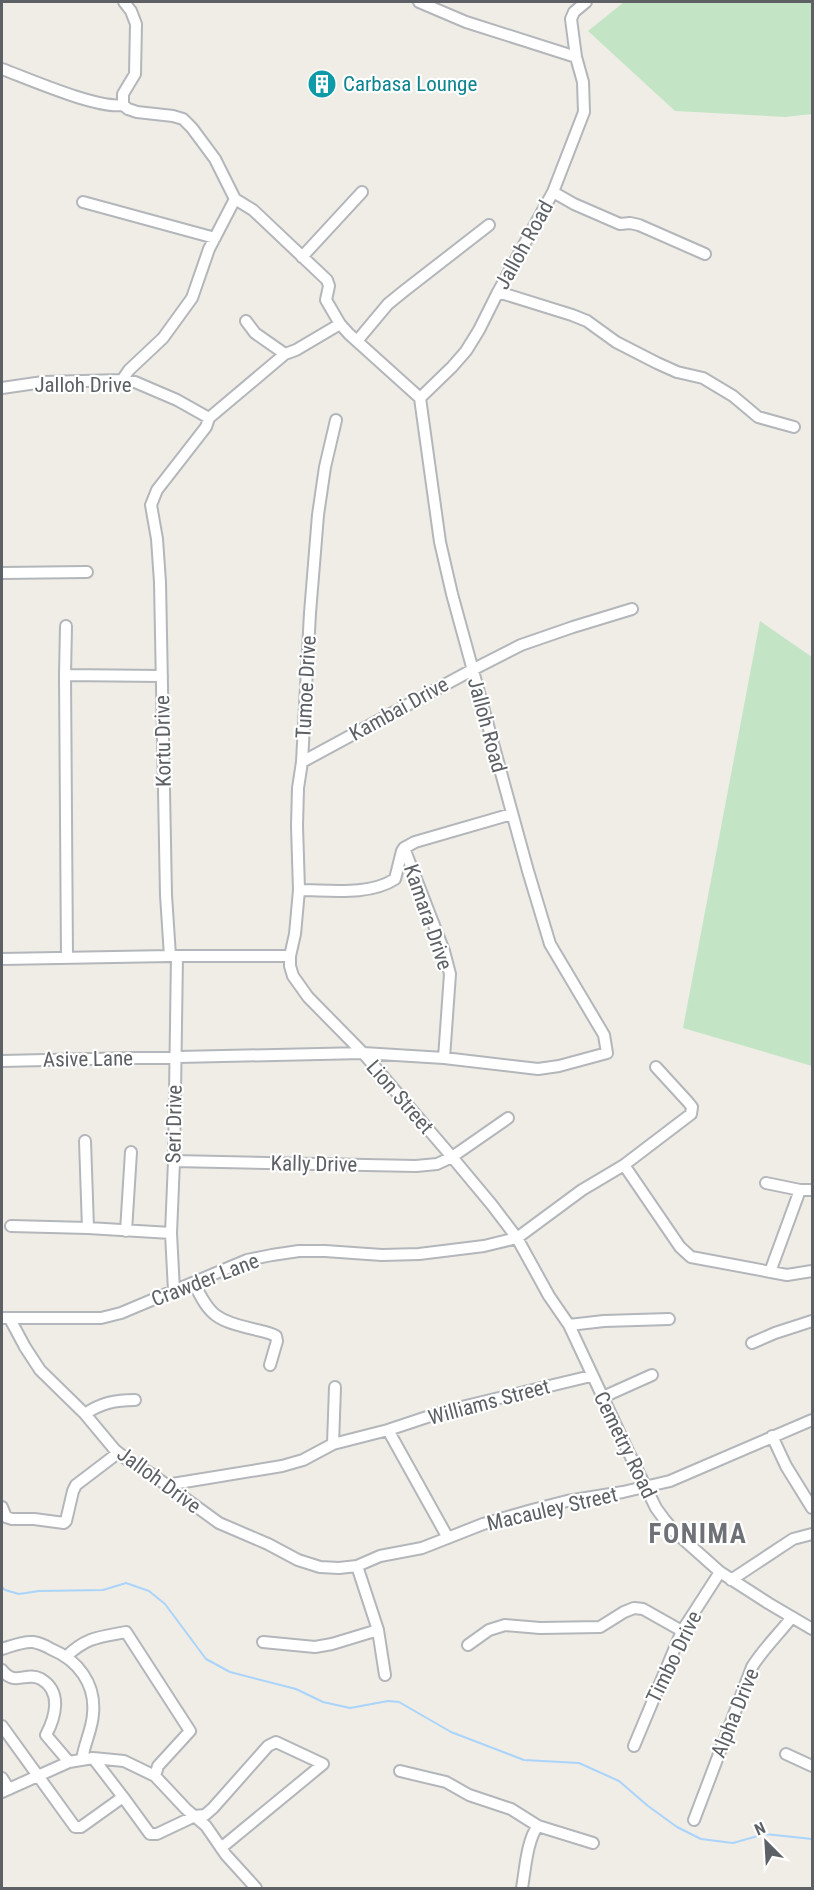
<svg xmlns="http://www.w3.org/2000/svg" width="814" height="1890" viewBox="0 0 814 1890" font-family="'Roboto Condensed',sans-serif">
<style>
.green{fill:#c4e5c5}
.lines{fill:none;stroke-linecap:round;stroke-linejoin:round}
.stream{stroke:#aad4fa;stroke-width:2}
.minor-casing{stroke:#b3b6ba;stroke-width:14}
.minor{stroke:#fff;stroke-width:10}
.labels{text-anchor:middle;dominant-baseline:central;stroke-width:4.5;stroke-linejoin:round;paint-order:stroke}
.culture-label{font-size:21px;fill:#0d838f;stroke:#fff;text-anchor:start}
.street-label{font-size:21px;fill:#5d6165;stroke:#fff}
.district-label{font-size:27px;font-weight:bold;letter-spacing:1.5px;fill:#6e7277;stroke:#fff}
</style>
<rect width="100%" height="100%" fill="#efede6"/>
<!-- green -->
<path class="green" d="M 624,2 L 812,2 L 812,114 L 785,117 L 675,111 L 588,31 Z
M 760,621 L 812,657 L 812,1066 L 683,1028 Z"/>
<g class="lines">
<!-- stream -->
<path class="stream" d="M 2,1587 L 5,1590 L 19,1594 L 39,1591 L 103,1590 L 126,1583 L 149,1591 L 165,1604 L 206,1659 L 230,1672 L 296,1689 L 323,1702 L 350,1708 L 388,1701 L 399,1702 L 451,1732 L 524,1760 L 579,1763 L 619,1781 L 648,1806 L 677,1827 L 701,1839 L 733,1843 L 765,1834 L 812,1839"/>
<!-- minor casing -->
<g class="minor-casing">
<path id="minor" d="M 124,2 L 131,11 L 136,24 L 135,74 L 123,94 L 123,105 L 128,109 L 137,112 L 173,116 L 183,119 L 192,128 L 215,159 L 235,199 L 253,210 L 327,280 L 329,286 L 326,300 L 340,324 L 349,334 L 420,398
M 419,2 L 466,22 L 576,57
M 2,69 C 29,79 97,109 123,105
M 553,192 L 574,204 L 620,224 L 630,223 L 639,225 L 705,254
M 83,202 L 215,238
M 302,257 L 362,192
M 498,292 L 572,315 L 587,321 L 616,342 L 657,363 L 677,372 L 703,378 L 733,396 L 758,417 L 794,427
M 246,321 L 255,333 L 285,354
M 357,341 L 388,304 L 404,291 L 489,225
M 122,380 L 129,370 L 163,338 L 192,298 L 209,249 L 235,199
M 2,388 L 43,382 L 122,380 L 135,382 L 177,400 L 209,418 L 206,427 L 157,490 L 151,505 L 157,539 L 160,582 L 166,895 L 170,956
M 420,398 L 452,367 L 466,351 L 479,330 L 498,292 L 553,192 L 584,112 L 583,82 L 576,57 L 571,19 L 574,12 L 586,2
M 209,418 L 285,354 L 296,350 L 340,324
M 336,420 L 325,467 L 318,515 L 310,613 L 302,762 L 298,788 L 297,826 L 299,890 L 295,934 L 290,956 L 290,966 L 293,976 L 308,997 L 363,1053 L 452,1157 L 492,1205 L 517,1238 L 549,1296 L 569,1325 L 628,1451 L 656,1508 L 664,1519 L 674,1531 L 720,1572 L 768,1603 L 812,1629
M 2,573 L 87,572
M 66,626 L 65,675 L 67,958
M 65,675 L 162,676
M 302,762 L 472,670 L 521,645 L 573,627 L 632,609
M 404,848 L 444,951 L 450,974 L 444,1058
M 299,890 C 329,890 369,896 395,879 L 402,851 L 404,848 L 415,842 L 512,814
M 2,959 L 170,956 L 290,956
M 2,1061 L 363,1053 L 444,1058 L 538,1069 L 559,1066 L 607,1053 L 604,1035 L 550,944 L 528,871 L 452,594 L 440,542 L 420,398
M 85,1141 L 88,1228 L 171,1233
M 174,1161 L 416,1166 L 437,1164 L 452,1157 L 508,1118
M 624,1165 L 680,1247 L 691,1257 L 787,1275 L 812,1271
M 766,1183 L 800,1190 L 812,1190
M 11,1226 L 88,1228
M 126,1231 L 131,1152
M 770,1272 L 800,1190
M 194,1283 C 210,1317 217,1320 253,1329 C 261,1331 269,1332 276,1336 L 277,1341 L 270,1365
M 174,1291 L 171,1233 L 174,1161 L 177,956
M 2,1318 L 101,1318 L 121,1313 L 247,1260 L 272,1255 L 299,1251 L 325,1251 L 382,1255 L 419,1254 L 484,1246 L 517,1238 L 582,1190 L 624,1165 L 691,1114 L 692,1107 L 688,1102 L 656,1067
M 10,1319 L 25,1347 L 40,1370 L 85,1414 L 115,1450 L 129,1461 L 150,1473 L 219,1523 L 268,1544 L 298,1560 L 320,1567 L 339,1568 L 357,1566 L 380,1556 L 422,1548 L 483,1524 L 532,1510 L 567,1501 L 623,1492 L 670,1481 L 812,1420
M 569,1325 L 604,1321 L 669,1319
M 752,1343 L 775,1333 L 812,1321
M 603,1397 L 652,1375
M 85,1414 C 101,1403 115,1400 135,1400
M 388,1430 L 448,1538
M 772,1436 L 786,1466 L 812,1508
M 333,1444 L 335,1387
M 166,1485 L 282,1466 L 303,1460 L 333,1444 L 388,1430 L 445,1411 L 591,1376
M 2,1507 L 6,1517 L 12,1519 L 34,1519 L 64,1523 L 66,1521 L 73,1491 L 76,1485 L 118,1453
M 357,1566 L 378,1630 L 385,1675
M 731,1580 L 793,1539 L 812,1534
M 263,1642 L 315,1647 L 332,1644 L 378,1630
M 468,1645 L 489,1630 L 505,1625 L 540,1628 L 600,1627 L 624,1612 L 634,1608 L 643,1609 L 682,1631
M 2,1649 C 12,1646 23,1641 33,1642 C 39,1643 46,1646 51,1649 C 78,1660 96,1684 93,1714 C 92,1730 84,1744 82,1760
M 66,1657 C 86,1637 100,1637 126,1632 L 190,1731 L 158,1766 L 155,1776
M 2,1670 C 15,1687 26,1671 41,1679 C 63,1692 55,1718 46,1735 L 69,1762
M 2,1726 L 75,1827 L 81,1827 L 123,1797 L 93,1758
M 634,1746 L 682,1631 L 720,1572
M 786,1754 L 812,1766
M 400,1771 L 446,1782 L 469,1795 L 511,1809 L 538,1826
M 2,1778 L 9,1789
M 2,1792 L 69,1762 L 93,1758 L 124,1761 L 155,1776 L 186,1809 L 206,1826 L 226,1855 L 256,1888
M 123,1797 L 150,1834 L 157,1834 L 195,1816 L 205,1815 L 213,1808 L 268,1746 L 276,1742 L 323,1764 L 221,1848
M 694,1820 L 752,1667 C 763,1649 779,1634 792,1617
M 522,1888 C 525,1871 527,1839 538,1826 L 593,1843"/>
</g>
<!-- minor -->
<use href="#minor" class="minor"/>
</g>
<!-- icons -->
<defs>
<g id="building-disc" transform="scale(1.5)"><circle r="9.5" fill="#0f9aa8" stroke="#fff"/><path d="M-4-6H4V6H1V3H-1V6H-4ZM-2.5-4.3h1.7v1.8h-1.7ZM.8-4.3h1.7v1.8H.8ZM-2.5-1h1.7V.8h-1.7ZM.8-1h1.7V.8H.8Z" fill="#fff"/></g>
</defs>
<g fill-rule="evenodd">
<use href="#building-disc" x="322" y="84"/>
</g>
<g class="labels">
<!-- culture labels -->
<g class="culture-label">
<text x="343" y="84">Carbasa Lounge</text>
</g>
<!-- street labels -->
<g class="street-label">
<text transform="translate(524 245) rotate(-61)">Jalloh Road</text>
<text x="83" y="385">Jalloh Drive</text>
<text transform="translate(306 687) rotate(-87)">Tumoe Drive</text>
<text transform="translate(399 709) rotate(-29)">Kambai Drive</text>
<text transform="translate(487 725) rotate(75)">Jalloh Road</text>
<text transform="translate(163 741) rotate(-91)">Kortu Drive</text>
<text transform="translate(428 917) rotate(71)">Kamara Drive</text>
<text transform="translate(88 1059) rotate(-1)">Asive Lane</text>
<text transform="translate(400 1097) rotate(49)">Lion Street</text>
<text transform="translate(174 1124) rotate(-89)">Seri Drive</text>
<text transform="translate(314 1164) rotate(1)">Kally Drive</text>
<text transform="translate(205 1280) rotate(-21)">Crawder Lane</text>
<text transform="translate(489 1402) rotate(-15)">Williams Street</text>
<text transform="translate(625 1445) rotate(64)">Cemetry Road</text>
<text transform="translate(159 1480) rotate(36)">Jalloh Drive</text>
<text transform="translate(552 1509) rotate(-13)">Macauley Street</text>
<text transform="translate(674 1657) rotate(-64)">Timbo Drive</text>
<text transform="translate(735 1713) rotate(-68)">Alpha Drive</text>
</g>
<!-- district labels -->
<g class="district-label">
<text x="698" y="1534">FONIMA</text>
</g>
</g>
<!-- border -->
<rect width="814" height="1890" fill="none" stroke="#5d6165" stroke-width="6"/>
<!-- north arrow -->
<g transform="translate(766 1842) rotate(336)" stroke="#ffffff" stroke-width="4.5" paint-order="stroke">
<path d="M0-4.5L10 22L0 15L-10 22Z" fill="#5d6165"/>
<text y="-9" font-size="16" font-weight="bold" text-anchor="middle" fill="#5d6165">N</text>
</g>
</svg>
